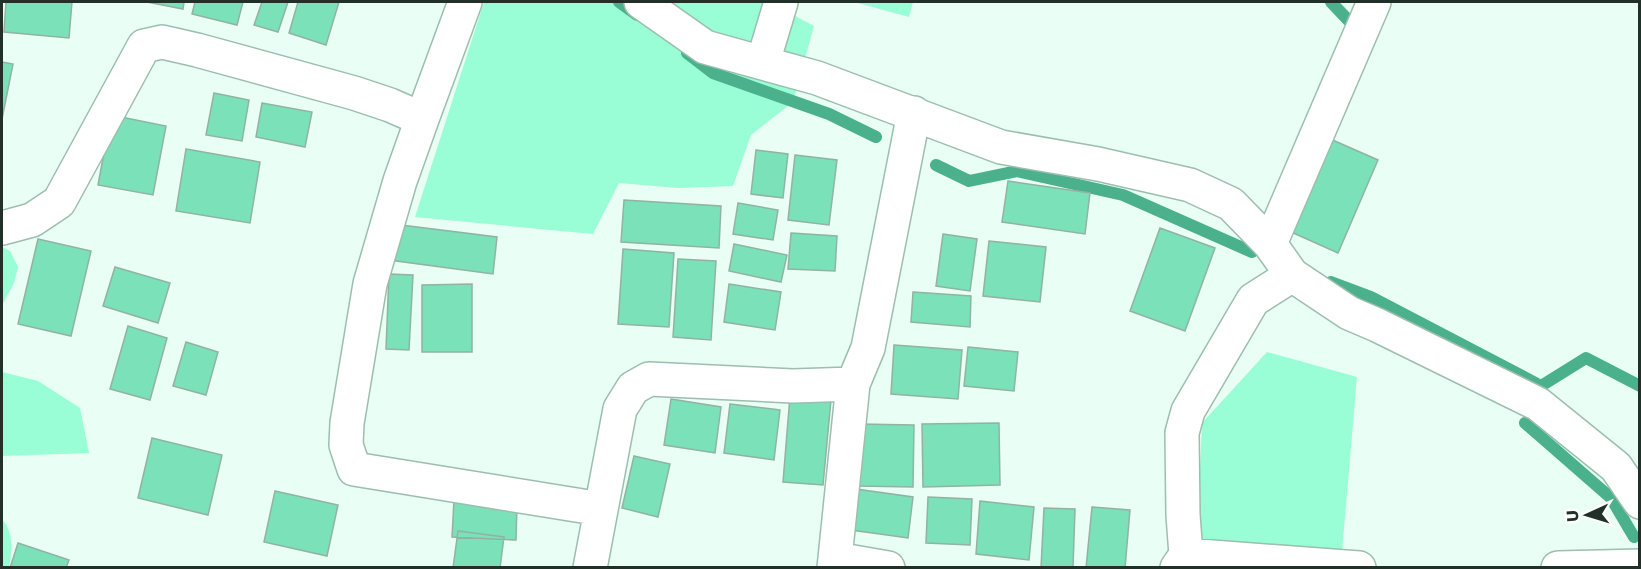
<svg xmlns="http://www.w3.org/2000/svg" width="1641" height="569" viewBox="0 0 1641 569" font-family="'Golos Text',sans-serif">
<style>
.green{fill:#99fdd5}
.lines{fill:none;stroke-linecap:round;stroke-linejoin:round}
.stream{stroke:#4ab18c;stroke-width:12}
.building{fill:#7be1b9;stroke:#90b3a3;stroke-width:1.5}
.street-casing{stroke:#9cbeaf;stroke-width:36}
.street{stroke:#fff;stroke-width:33}
</style>
<rect width="100%" height="100%" fill="#e9fef4"/>
<!-- green -->
<path class="green" d="M 484,2 L 793,2 L 795,16 L 814,26 L 793,102 L 751,135 L 733,186 L 678,188 L 619,183 L 593,234 L 415,217 Z
M 854,2 L 913,2 L 909,17 Z
M 2,247 L 10,251 L 18,267 L 14,283 L 2,305 Z
M 1267,352 L 1357,377 L 1342,551 L 1197,539 L 1202,423 Z
M 2,372 L 38,381 L 80,408 L 89,453 L 2,456 Z
M 2,519 C 14,532 12,552 9,567 L 2,567 Z"/>
<g class="lines">
<!-- stream -->
<path class="stream" d="M 619,2 L 637,15
M 1331,2 L 1350,22
M 687,53 L 713,73 L 829,114 L 876,137
M 936,165 L 969,181 L 1017,171 L 1123,195 L 1252,252
M 1331,282 L 1371,297 L 1541,386 L 1586,358 L 1640,386
M 1525,423 L 1611,498 L 1634,537"/>
</g>
<!-- building -->
<path class="building" d="M 6,2 L 72,2 L 69,38 L 4,32 Z
M 147,2 L 184,2 L 183,9 Z
M 195,2 L 243,2 L 237,25 L 192,14 Z
M 262,2 L 288,2 L 278,32 L 254,25 Z
M 298,2 L 339,2 L 326,45 L 289,33 Z
M 2,62 L 13,64 L 2,119 Z
M 214,93 L 249,100 L 242,141 L 206,135 Z
M 262,103 L 312,112 L 305,147 L 256,137 Z
M 111,115 L 166,126 L 153,195 L 98,185 Z
M 1328,138 L 1378,160 L 1338,253 L 1289,231 Z
M 186,149 L 260,162 L 250,223 L 176,211 Z
M 756,150 L 788,154 L 783,198 L 751,194 Z
M 795,155 L 837,160 L 829,225 L 788,220 Z
M 1008,181 L 1090,193 L 1085,234 L 1002,222 Z
M 624,200 L 721,206 L 719,248 L 621,242 Z
M 738,203 L 778,210 L 773,240 L 733,234 Z
M 393,224 L 497,237 L 493,274 L 389,260 Z
M 1160,228 L 1215,248 L 1185,331 L 1130,311 Z
M 791,233 L 837,236 L 835,271 L 788,269 Z
M 943,234 L 977,239 L 970,291 L 936,286 Z
M 38,239 L 91,251 L 71,336 L 18,324 Z
M 989,241 L 1046,247 L 1040,302 L 983,296 Z
M 734,244 L 787,255 L 781,282 L 729,271 Z
M 623,249 L 674,253 L 669,327 L 618,324 Z
M 678,259 L 716,261 L 711,340 L 673,337 Z
M 115,267 L 170,283 L 158,323 L 103,306 Z
M 389,274 L 413,275 L 409,350 L 386,349 Z
M 472,284 L 472,352 L 422,352 L 422,285 Z
M 729,284 L 781,292 L 775,330 L 724,322 Z
M 913,292 L 971,296 L 970,327 L 911,322 Z
M 128,326 L 167,338 L 150,400 L 110,389 Z
M 186,342 L 218,352 L 206,395 L 173,386 Z
M 894,345 L 962,350 L 958,399 L 891,394 Z
M 968,347 L 1018,352 L 1014,391 L 964,386 Z
M 790,396 L 831,400 L 823,485 L 783,482 Z
M 671,399 L 721,407 L 715,453 L 664,445 Z
M 730,404 L 780,410 L 774,460 L 724,453 Z
M 999,423 L 1000,485 L 923,487 L 922,424 Z
M 859,424 L 914,425 L 913,487 L 858,486 Z
M 152,438 L 222,455 L 208,515 L 138,498 Z
M 634,456 L 670,464 L 658,517 L 622,508 Z
M 856,489 L 913,497 L 908,538 L 851,530 Z
M 275,491 L 338,505 L 327,556 L 264,542 Z
M 928,497 L 972,499 L 970,545 L 926,543 Z
M 454,500 L 517,504 L 516,540 L 452,537 Z
M 980,501 L 1034,507 L 1029,560 L 976,554 Z
M 1092,507 L 1130,510 L 1125,568 L 1086,568 Z
M 1044,508 L 1075,509 L 1073,568 L 1041,568 Z
M 458,531 L 504,537 L 500,568 L 453,568 Z
M 18,543 L 69,560 L 66,568 L 10,568 Z"/>
<g class="lines">
<!-- street casing -->
<g class="street-casing">
<path id="street" d="M 641,2 L 705,47 L 817,78 L 1001,147 L 1098,164 L 1190,185 L 1231,204 L 1270,244 L 1292,275 L 1349,313 L 1377,325 L 1538,404 L 1616,467 L 1640,502
M 763,62 L 781,2
M 422,119 L 465,2
M 2,228 L 32,220 L 59,202 L 144,46 L 162,42 L 197,50 L 354,93 L 390,105 L 422,119 L 400,181 L 370,284 L 347,423 L 346,445 L 354,469 L 601,509
M 1270,244 L 1374,2
M 1186,555 L 1183,515 L 1182,433 L 1188,411 L 1253,300 L 1292,275
M 836,559 L 888,568
M 590,568 L 620,409 L 633,388 L 649,379 L 793,386 L 853,384 L 868,348 L 914,113
M 834,568 L 853,384
M 1177,568 L 1186,555 L 1359,568
M 1558,568 L 1640,566"/>
</g>
<!-- street -->
<use href="#street" class="street"/>
</g>
<!-- border -->
<rect width="1641" height="569" fill="none" stroke="#22302a" stroke-width="6"/>
<!-- north arrow -->
<g transform="translate(1587 515) rotate(266)" stroke="#ffffff" stroke-width="4.5" paint-order="stroke">
<path d="M0-4.5L10 22L0 15L-10 22Z" fill="#22302a"/>
<text y="-9" font-size="16" font-weight="bold" text-anchor="middle" fill="#22302a">U</text>
</g>
</svg>
